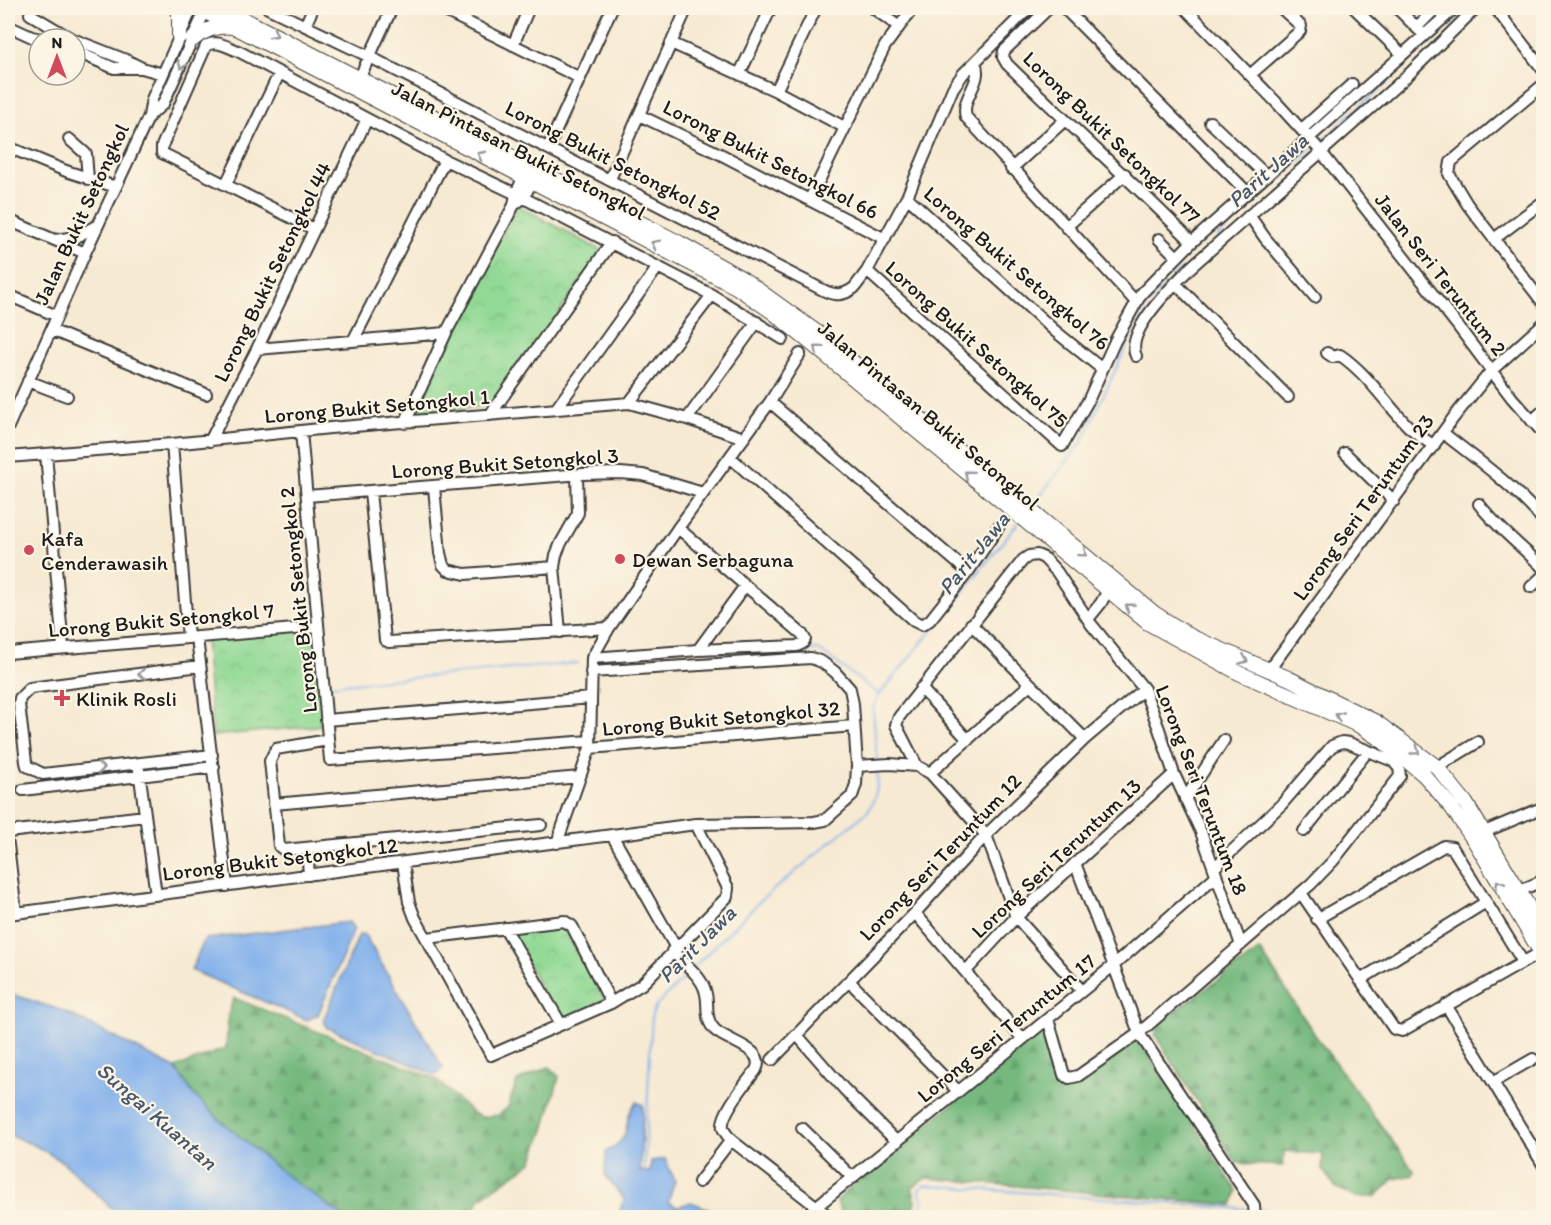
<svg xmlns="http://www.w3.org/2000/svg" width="1551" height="1225" viewBox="0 0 1551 1225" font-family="Itim,sans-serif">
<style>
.forest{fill:url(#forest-firs);stroke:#486a4d;stroke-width:1.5}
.park{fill:url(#park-crowns);stroke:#567a58;stroke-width:1.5}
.water{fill:#82b1ec;stroke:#4f6684;stroke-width:1.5}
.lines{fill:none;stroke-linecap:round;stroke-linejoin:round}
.stream{stroke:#82b1ec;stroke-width:2}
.street-casing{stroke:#3d3b37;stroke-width:14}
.secondary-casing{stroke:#3d3b37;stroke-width:16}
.street{stroke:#fff;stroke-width:10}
.secondary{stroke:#fff;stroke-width:14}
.oneway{stroke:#999}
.poi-dot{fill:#d1495b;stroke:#fcf5e5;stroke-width:2}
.labels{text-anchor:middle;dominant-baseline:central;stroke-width:4.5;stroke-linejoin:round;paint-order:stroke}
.street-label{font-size:21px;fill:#1c1c1c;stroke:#fcf5e5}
.poi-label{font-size:21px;fill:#1c1c1c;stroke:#fcf5e5;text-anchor:start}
.water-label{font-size:22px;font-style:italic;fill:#45586f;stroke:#fcf5e5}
</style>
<defs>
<pattern id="forest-firs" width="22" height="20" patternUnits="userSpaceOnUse" patternTransform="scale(1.5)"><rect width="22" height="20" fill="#74b97e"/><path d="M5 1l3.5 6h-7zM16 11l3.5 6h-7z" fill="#649e6c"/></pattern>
<pattern id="park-crowns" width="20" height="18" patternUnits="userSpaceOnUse" patternTransform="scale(1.5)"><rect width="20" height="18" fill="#91d994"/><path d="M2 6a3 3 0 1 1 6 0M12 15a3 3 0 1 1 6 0" fill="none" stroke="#7cba7f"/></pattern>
</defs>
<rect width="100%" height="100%" fill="#fcf5e5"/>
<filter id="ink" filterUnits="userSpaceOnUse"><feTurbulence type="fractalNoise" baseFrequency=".0167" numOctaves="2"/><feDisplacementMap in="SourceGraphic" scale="12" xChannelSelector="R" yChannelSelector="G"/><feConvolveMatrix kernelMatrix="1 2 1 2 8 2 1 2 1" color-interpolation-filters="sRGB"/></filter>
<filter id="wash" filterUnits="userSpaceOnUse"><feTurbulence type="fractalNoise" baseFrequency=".008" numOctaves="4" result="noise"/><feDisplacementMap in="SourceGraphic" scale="24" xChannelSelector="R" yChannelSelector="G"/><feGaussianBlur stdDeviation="1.35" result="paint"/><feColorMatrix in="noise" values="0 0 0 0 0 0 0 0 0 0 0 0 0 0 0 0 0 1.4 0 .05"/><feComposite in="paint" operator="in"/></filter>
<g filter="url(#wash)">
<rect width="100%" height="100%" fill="#f7ead3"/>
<!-- forest -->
<path class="forest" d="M 1260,950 L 1315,1035 L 1414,1171 L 1413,1175 L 1394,1179 L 1375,1197 L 1355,1197 L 1335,1187 L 1322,1169 L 1323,1154 L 1284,1151 L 1283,1166 L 1236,1163 L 1155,1035 L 1162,1020 Z
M 234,998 L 436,1079 L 471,1112 L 481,1117 L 499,1115 L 508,1107 L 517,1081 L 549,1067 L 559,1077 L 544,1130 L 532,1162 L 478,1200 L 475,1215 L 477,1217 L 344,1218 L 283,1173 L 221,1121 L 194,1095 L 175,1068 L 226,1048 L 228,1015 Z
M 1045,1028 C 1050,1045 1052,1079 1072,1084 L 1133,1039 L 1140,1042 L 1237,1191 L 1232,1205 L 926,1178 L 912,1187 L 916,1202 L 914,1207 L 882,1217 L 845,1217 L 841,1214 L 837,1201 L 846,1191 Z"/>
<!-- park -->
<path class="park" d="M 517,205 L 602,251 L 495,405 L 412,414 Z
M 315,628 L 324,725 L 213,736 L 205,638 Z
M 561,923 L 605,1000 L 559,1022 L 508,928 Z"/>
<!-- water -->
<path class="water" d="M 349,922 L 354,929 L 318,1015 L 307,1020 L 191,970 L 205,939 Z
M 364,934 L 443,1068 L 436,1075 L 326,1027 L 324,1018 L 359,935 Z
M 8,993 L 63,1011 L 175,1068 L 194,1095 L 221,1121 L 283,1173 L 344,1217 L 121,1217 L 63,1162 L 36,1146 L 8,1134 Z
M 636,1102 L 643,1105 L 643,1114 L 640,1171 L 650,1172 L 651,1161 L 665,1159 L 675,1181 L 668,1202 L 677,1207 L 691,1202 L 709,1209 L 695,1211 L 678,1217 L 668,1213 L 664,1217 L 608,1217 L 619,1213 L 624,1199 L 605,1175 L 606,1152 C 637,1134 619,1125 636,1102 Z"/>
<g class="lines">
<!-- stream -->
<path class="stream" d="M 1320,143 L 1468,8
M 1218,236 L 1313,149
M 1137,324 L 1149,303 L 1180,270
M 1033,505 L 1082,442 L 1132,334
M 647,659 L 819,650 L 880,695
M 331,685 L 578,663
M 877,761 L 873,709 L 877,698 L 1018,523
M 695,966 L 760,901 L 868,811 C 876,797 879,786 877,770
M 644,1172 L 652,1014 L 657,1005 L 689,973
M 1259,1210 L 1358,1218
M 897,1218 L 922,1207 L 923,1203 L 919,1189 L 925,1185 L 1250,1209"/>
</g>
</g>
<g filter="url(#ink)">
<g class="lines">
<!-- street casing -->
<g class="street-casing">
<path id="street" d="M 268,8 L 370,57 L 823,290 C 835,296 843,296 854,288 L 867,271 L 907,197 L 953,88 L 963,74 L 1029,8
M 439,8 L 580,78
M 873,8 L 898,26
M 1049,8 L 1004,51 L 1003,57 L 1007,64 C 1068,124 1132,181 1192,242
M 1064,8 L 1248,193
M 1185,8 L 1276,102 L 1318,148 L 1457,325 L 1512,398 L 1544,434
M 1354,8 L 1402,54
M 1397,8 L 1424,35
M 1495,8 L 1544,71
M 30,14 L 72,39
M 1415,25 L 1420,24 L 1436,8
M 8,26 L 32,37 L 41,39
M 305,26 L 313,8
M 75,40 L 126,60 L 142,68
M 671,43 L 776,91 L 844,127
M 513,45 L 529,8
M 75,51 L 114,68 L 142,68 L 163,74
M 975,62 C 984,83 960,97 966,117 L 1136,302
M 740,73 L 771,8
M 1250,75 L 1300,31 L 1301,26 L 1281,8
M 359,79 L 392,8
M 1544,84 L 1451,162 L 1449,174 L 1467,204 L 1544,304
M 776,91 L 816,8
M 639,115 L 722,155 L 885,239
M 149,116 L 163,104 L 205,11
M 1210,122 L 1267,176
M 1302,129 L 1352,84
M 69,139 L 86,154 L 88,179
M 8,147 L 66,171 L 116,187
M 548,148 L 612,8
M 1011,169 L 1065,120
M 523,178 L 516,194 L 514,205 L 523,198 L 532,182
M 610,179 L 687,8
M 226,184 L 279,74
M 907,197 L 1055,331 L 1102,369
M 810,199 L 885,46 L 913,8
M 1249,215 L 1265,238 L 1315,297
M 8,220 L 85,253
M 1066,227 L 1125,174
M 314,229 L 162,153 L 162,146 L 206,46 C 216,39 227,47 238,51 L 445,160 L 516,194 L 712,295 L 783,339
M 1159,239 L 1176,256
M 1494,239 L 1544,201
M 55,240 L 76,237 L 98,225
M 867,271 L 1062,446 L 1088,401 L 1115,341 L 1141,294 L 1192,242 L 1455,8
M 1175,283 L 1288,397
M 8,295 L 57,316
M 51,330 L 206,394
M 353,341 L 445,160
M 257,349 L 446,333
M 1327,353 L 1333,357 L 1340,355 C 1368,374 1385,403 1408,426 C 1416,433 1425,440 1434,446
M 1136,356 C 1124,331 1175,284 1191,267 L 1405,78 L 1476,8
M 28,381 L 67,396
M 770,402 L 968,572
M 629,403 L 712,295
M 556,409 L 658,267
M 490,415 L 612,242
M 687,419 L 757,322
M 1532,421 L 1544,410
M 405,423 L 446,333 L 514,205
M 8,427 L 85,253 L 149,116 L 152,99 L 192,8
M 301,431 L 330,760 L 590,741
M 1443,433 C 1478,460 1515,487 1544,521
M 210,441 L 257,349 L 367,119
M 172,444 L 188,638
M 1345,453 L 1394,501
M 46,454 L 63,648
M 8,457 L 172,444 L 330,428 L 629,403 L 687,419 L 744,438
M 730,457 L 914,621 L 922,625 L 930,620 L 968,572 L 999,526
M 434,487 L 440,553 L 443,565 L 448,570 L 465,574 L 554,567
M 370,492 L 385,640 L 389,642 L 609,628
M 307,496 L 582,474 L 620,473 L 643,475 L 703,493
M 1479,504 C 1498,529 1522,546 1544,569
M 1531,587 L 1544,575
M 1088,619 L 1101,603 L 1108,590
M 971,624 L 1085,739
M 560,632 L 554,567 L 556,555 L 561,543 L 578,513 L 577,475
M 197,638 L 227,886
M 698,650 L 745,586
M 8,653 L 318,627
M 592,658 L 698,650 L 797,646 L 803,643 L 805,639 L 802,634 L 678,528
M 200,666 L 30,688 L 20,698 L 19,704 L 26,762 L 27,766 L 43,774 L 212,755
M 1269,670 L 1454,417 L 1492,370 L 1544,323
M 921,688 L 968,740
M 326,720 L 591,698
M 328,740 L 276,749 L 270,761 L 279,846 L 284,850 L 541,825
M 590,748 L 854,726
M 857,766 L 889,764 L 917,766 L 930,773 L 986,835 L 1016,917 L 1082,991
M 917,766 L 896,725 L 899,717 L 1023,560 L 1029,556 L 1037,555 L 1044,558 L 1057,572 L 1091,624 L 1144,689 L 1159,729 L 1174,774 L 1201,832 L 1241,945
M 1437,767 L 1478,742
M 139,770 L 156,895
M 930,773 L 1029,685
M 23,790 L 214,767
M 1185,799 L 1224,740
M 274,804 L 580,777
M 1304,831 L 1368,751
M 8,832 L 145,816
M 1484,832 L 1544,807
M 612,835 L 676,948
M 557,843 L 590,748 L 592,658 L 609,628 L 678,528 L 770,402 L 800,354
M 8,845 L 16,913
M 307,848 L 309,875
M 403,863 L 409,902 L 415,918 L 491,1055 L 611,1003 L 642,984 L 727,897 L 728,888 L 696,824
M 1075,863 L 1139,1033 L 1254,1205 L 1255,1218
M 1519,891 L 1544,880
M 1301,893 L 1394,1029 L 1402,1031 L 1536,955
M 915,913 L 1022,1038
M 8,914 L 696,824 L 814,822 L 825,820 L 852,796 L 856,784 L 857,766 L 853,704 L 850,689 L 835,672 L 822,662 L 811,658 L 591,672
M 1317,919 L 1444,846 L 1452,847 L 1523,962
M 505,928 L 561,1024
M 427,938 L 564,921 L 572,926 L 611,1003
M 672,951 C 683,962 701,976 705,990 C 710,1004 703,1018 715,1030 C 728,1042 767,1049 756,1070 C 747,1082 720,1114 723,1128 C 724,1132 728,1136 731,1140 L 831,1218
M 966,971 L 1016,917 L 1174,774
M 1360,980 L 1486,902
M 849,981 L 958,1091
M 1446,1005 L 1544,1166
M 1048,1019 L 1064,1075 L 1069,1078 L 1078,1076 L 1139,1033 L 1311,884 L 1333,861 L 1400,776 L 1399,768 L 1393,761 L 1349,743 L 1342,742 L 1332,746 L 1282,804 L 1214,868
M 797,1035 L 844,1089 L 897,1142
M 772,1060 L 915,913 L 986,835 L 1085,739 L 1144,689
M 1493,1082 L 1533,1059
M 802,1128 L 853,1178
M 699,1182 L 731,1140
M 817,1206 L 1114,965 L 1216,876"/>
</g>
<!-- secondary casing -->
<g class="secondary-casing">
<path id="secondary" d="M 177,8 L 179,13 L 179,37
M 198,8 L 736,287 L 774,313 L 812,344 L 1148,623 L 1239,673 L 1360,726 L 1384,742 L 1424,775 L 1452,808 L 1475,842 L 1544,958
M 222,8 L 680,243 L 743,279 L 818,333 L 1154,613 L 1192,637 L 1288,678 L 1376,722 L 1437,767 L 1466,803 L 1544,932
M 192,40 C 204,30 216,25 232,27"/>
</g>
<!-- street -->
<use href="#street" class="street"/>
<!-- secondary -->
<use href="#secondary" class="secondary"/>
</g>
<!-- one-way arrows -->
<defs><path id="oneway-chevron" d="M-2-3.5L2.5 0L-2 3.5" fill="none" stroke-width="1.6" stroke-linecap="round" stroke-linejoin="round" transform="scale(1.5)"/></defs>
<g class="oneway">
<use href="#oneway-chevron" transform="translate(274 34) rotate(28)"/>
<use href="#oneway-chevron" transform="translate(182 65) rotate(113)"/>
<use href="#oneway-chevron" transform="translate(481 155) rotate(-152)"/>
<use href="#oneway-chevron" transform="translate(655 244) rotate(-153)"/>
<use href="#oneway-chevron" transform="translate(818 349) rotate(-140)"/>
<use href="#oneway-chevron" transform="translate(968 474) rotate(-140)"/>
<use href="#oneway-chevron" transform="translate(1083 553) rotate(40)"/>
<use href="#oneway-chevron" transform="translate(1129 607) rotate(-141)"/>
<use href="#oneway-chevron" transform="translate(1244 660) rotate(22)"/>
<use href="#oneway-chevron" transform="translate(142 674) rotate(173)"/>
<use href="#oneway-chevron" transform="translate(1339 716) rotate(-156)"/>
<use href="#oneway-chevron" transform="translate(1416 751) rotate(36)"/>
<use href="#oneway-chevron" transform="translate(101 768) rotate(-6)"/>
<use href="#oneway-chevron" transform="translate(1499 884) rotate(-121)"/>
</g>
</g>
<!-- markers -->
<g class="poi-dot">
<circle cx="29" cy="550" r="6"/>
<circle cx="620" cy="559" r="6"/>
<path d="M59 689h6v6h6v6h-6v6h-6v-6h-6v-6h6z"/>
</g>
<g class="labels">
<!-- street labels -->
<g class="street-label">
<text transform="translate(1112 137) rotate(44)">Lorong Bukit Setongkol 77</text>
<text transform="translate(519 150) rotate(27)">Jalan Pintasan Bukit Setongkol</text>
<text transform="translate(771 159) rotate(27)">Lorong Bukit Setongkol 66</text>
<text transform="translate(613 160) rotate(27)">Lorong Bukit Setongkol 52</text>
<text transform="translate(81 214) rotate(-65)">Jalan Bukit Setongkol</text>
<text transform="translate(1017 268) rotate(41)">Lorong Bukit Setongkol 76</text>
<text transform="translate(272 272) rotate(-64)">Lorong Bukit Setongkol 44</text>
<text transform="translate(1441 274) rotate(52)">Jalan Seri Teruntum 2</text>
<text transform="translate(977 344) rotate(42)">Lorong Bukit Setongkol 75</text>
<text transform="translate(377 406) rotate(-5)">Lorong Bukit Setongkol 1</text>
<text transform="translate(929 415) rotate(40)">Jalan Pintasan Bukit Setongkol</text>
<text transform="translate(505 463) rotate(-4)">Lorong Bukit Setongkol 3</text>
<text transform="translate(1363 507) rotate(-54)">Lorong Seri Teruntum 23</text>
<text transform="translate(298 600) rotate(-96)">Lorong Bukit Setongkol 2</text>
<text transform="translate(161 620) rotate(-5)">Lorong Bukit Setongkol 7</text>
<text transform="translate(721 718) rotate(-5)">Lorong Bukit Setongkol 32</text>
<text transform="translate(1202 790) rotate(69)">Lorong Seri Teruntum 18</text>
<text transform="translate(940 857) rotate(-46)">Lorong Seri Teruntum 12</text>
<text transform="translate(1056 858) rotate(-43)">Lorong Seri Teruntum 13</text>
<text transform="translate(280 859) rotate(-7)">Lorong Bukit Setongkol 12</text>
<text transform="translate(1006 1028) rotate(-39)">Lorong Seri Teruntum 17</text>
</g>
<!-- poi labels -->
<g class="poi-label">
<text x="41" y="538">Kafa<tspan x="41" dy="24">Cenderawasih</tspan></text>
<text x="632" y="559">Dewan Serbaguna</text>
<text x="76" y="698">Klinik Rosli</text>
</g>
<!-- water labels -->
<g class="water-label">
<text transform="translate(1268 170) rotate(-42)">Parit Jawa</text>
<text transform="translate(974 553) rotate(-51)">Parit Jawa</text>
<text transform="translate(697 944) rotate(-45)">Parit Jawa</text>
<text transform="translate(157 1116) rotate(41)">Sungai Kuantan</text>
</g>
</g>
<!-- margin -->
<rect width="1551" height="1225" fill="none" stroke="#fcf5e5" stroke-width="30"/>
<!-- north arrow -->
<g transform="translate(57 57)"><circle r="28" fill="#fcf5e5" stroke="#a29e95" stroke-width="1.5"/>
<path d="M0-4.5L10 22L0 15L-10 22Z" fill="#d1495b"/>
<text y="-9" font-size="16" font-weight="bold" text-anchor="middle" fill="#1c1c1c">N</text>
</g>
</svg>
